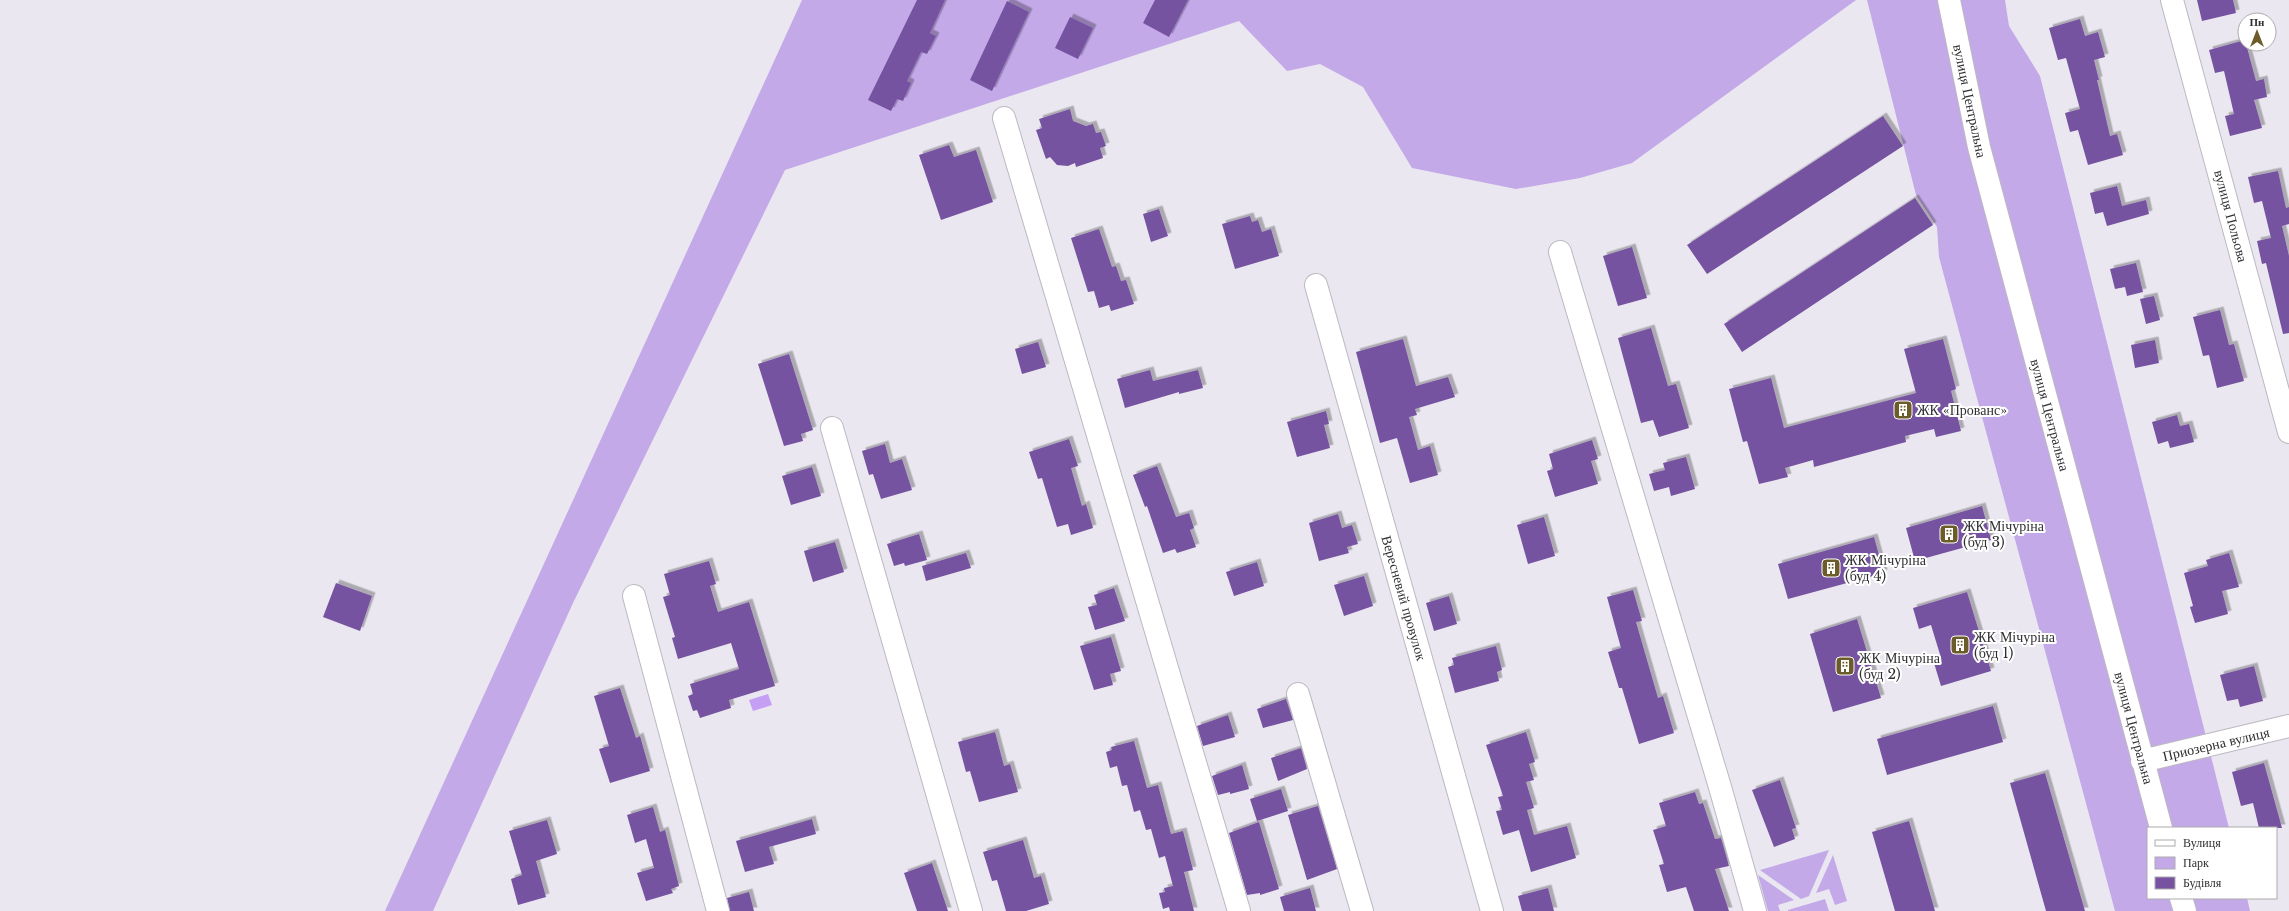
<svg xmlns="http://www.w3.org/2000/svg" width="2289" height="911" viewBox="0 0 2289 911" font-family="'Libre Baskerville',serif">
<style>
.green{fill:#c3a9e8}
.water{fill:#c49ff4}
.building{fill:#7652a0;filter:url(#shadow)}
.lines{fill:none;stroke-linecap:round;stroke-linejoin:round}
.minor-casing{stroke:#bcb8c1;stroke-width:24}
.minor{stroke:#fff;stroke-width:22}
.labels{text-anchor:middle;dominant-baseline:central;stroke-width:4;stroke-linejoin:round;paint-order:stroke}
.street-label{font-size:14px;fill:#2f2e31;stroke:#fff}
.poi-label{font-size:14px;fill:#2f2e31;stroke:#fff;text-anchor:start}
</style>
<defs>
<filter id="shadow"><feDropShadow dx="3.5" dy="-3.5" stdDeviation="0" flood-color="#0004"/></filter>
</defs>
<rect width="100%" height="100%" fill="#eae7f0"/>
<!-- green -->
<path class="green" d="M 802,0 L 1856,0 L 1632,163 L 1580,178 L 1516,189 L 1412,168 L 1363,87 L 1320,64 L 1287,71 L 1239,21 L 785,170 L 573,603 L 433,911 L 385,911 Z
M 1867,0 L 2005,0 L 2009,26 L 2040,76 L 2229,828 L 2148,828 L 2148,898 L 2247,898 L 2250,911 L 2115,911 L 1939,257 L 1937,227 L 1916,195 Z
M 1829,850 L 1809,896 L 1801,899 L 1760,870 Z
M 1833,855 L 1847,901 L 1835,905 L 1829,889 L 1816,893 Z
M 1758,875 L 1794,900 L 1778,905 L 1780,911 L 1768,911 Z
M 1825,899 L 1829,911 L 1788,911 L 1788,910 Z"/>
<!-- water -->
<path class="water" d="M 768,694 L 772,705 L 753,711 L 749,700 Z"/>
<!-- building -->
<path class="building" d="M 917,0 L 945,0 L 930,33 L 936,36 L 927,54 L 921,52 L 907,81 L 911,83 L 903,101 L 897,99 L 891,111 L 868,100 Z
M 1155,0 L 1188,0 L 1169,37 L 1143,23 Z
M 2197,0 L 2233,0 L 2236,13 L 2202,21 Z
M 1007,1 L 1029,12 L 992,91 L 970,80 Z
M 1070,17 L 1093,28 L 1078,59 L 1055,48 Z
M 2080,19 L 2085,36 L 2098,32 L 2105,57 L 2094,60 L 2099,80 L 2097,80 L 2110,136 L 2117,134 L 2123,155 L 2088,165 L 2078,130 L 2070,132 L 2065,113 L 2080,109 L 2066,58 L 2058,60 L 2049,28 Z
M 2245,40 L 2256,81 L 2264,79 L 2267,97 L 2254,100 L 2262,128 L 2230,136 L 2225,116 L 2234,114 L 2224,71 L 2215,73 L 2209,50 Z
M 1070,109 L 1073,121 L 1086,126 L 1093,124 L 1096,133 L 1101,132 L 1106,146 L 1100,148 L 1103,158 L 1076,167 L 1075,163 L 1068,166 L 1057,165 L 1050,157 L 1046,159 L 1036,130 L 1042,128 L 1039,119 Z
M 1883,116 L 1903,146 L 1707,274 L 1687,245 Z
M 949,145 L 954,157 L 976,150 L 993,202 L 941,220 L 919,155 Z
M 2278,171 L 2286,208 L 2289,207 L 2289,224 L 2282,226 L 2289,256 L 2289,333 L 2283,334 L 2266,263 L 2262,264 L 2257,241 L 2271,238 L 2262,201 L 2254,203 L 2248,177 Z
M 2117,186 L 2122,206 L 2146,200 L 2149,214 L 2107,226 L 2103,212 L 2095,214 L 2090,193 Z
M 1915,198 L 1933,225 L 1742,352 L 1724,324 Z
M 1159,209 L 1168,236 L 1151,242 L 1143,214 Z
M 1250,216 L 1252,222 L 1258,220 L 1262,232 L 1271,229 L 1279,256 L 1235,269 L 1222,224 Z
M 1099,229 L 1112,267 L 1116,266 L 1121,281 L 1126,280 L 1134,304 L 1111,311 L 1109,305 L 1099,308 L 1094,291 L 1088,292 L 1071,238 Z
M 1632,247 L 1647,298 L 1618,306 L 1603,256 Z
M 2136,263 L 2143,292 L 2127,296 L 2125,287 L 2115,289 L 2110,269 Z
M 2154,296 L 2160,320 L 2146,324 L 2140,299 Z
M 2220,310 L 2229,345 L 2234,344 L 2244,381 L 2217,388 L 2209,355 L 2203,356 L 2193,317 Z
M 1651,328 L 1668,386 L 1676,384 L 1689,428 L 1659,437 L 1653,420 L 1641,423 L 1618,338 Z
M 1403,339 L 1416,386 L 1448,377 L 1455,397 L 1415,409 L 1417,415 L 1409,417 L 1418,450 L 1430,446 L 1438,475 L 1410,483 L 1397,438 L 1380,443 L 1356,352 Z
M 1943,339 L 1956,389 L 1951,391 L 1961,431 L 1936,437 L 1934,429 L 1905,436 L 1906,442 L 1814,467 L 1813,460 L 1785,468 L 1788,477 L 1759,484 L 1747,441 L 1743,442 L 1729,389 L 1771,378 L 1784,428 L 1916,393 L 1904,349 Z
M 2155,340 L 2159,363 L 2135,368 L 2131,345 Z
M 1038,342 L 1046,367 L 1022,374 L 1015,349 Z
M 789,354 L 813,430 L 801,434 L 803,441 L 784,446 L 758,364 Z
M 1150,370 L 1153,381 L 1198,370 L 1203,388 L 1179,394 L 1179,392 L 1125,408 L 1117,379 Z
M 1326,411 L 1329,424 L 1324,425 L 1330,448 L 1297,457 L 1287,422 Z
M 2177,415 L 2180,426 L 2189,424 L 2194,442 L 2170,448 L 2168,441 L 2158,444 L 2152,422 Z
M 1069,439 L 1078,466 L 1071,468 L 1082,506 L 1086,504 L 1093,528 L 1071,535 L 1068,524 L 1057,527 L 1042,478 L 1038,479 L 1029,452 Z
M 1592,440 L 1598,459 L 1591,461 L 1598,484 L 1555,497 L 1547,471 L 1553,469 L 1549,454 Z
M 885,444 L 890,463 L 902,459 L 912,490 L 881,499 L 873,474 L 869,475 L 862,451 Z
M 1686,457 L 1695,489 L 1671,496 L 1669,487 L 1654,491 L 1649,474 L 1665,470 L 1663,463 Z
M 1157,466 L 1176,517 L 1189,513 L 1194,528 L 1190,530 L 1196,547 L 1177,553 L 1175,549 L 1163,553 L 1147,506 L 1145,507 L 1133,475 Z
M 812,467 L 821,496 L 791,505 L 782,476 Z
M 1982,506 L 1991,540 L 1915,561 L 1906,528 Z
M 1338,514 L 1342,528 L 1352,525 L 1358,544 L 1347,547 L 1349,553 L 1319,561 L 1309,523 Z
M 1544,517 L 1555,556 L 1528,564 L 1517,525 Z
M 919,534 L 927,560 L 905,566 L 904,563 L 894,566 L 887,544 Z
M 1874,537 L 1884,573 L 1788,599 L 1778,564 Z
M 835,542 L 844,572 L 813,582 L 804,551 Z
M 966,553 L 971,568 L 926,581 L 922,566 Z
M 2229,553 L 2239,587 L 2222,591 L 2228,614 L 2195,623 L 2190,607 L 2193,606 L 2184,573 L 2208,566 L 2206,560 Z
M 709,561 L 716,584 L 710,586 L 718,612 L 749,602 L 775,686 L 729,700 L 731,708 L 700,718 L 697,710 L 693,711 L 688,696 L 693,694 L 690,684 L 739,669 L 731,643 L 678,659 L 672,638 L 675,637 L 663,597 L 670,595 L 664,574 Z
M 1257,562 L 1264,586 L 1234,596 L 1226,572 Z
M 1364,576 L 1373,606 L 1344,616 L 1334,585 Z
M 336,583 L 372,596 L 360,631 L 323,617 Z
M 1114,588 L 1125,621 L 1095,630 L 1088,607 L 1097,605 L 1094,595 Z
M 1633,590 L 1642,621 L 1636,622 L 1658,698 L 1663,696 L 1674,733 L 1639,744 L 1622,688 L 1619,688 L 1608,652 L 1621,648 L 1607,597 Z
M 1967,592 L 1991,671 L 1941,686 L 1934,663 L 1942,661 L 1931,625 L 1919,629 L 1913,608 Z
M 1449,596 L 1457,624 L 1434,631 L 1426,603 Z
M 1857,619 L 1881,698 L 1833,712 L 1810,634 Z
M 1111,637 L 1121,671 L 1110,674 L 1113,685 L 1094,690 L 1080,646 Z
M 1496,646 L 1502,670 L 1497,672 L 1499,681 L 1455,693 L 1448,667 L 1454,665 L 1452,658 Z
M 2254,666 L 2263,701 L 2240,707 L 2238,699 L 2227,701 L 2220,675 Z
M 620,688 L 636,738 L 640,736 L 650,771 L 610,783 L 599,749 L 609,746 L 594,696 Z
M 1286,699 L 1293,720 L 1263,728 L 1257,709 Z
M 1993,706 L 2003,742 L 1887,775 L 1877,739 Z
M 1228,715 L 1235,737 L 1203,746 L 1197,726 Z
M 995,732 L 1004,766 L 1010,764 L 1018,792 L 979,802 L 970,771 L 966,772 L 958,742 Z
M 1526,732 L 1535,762 L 1529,764 L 1534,780 L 1526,782 L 1534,808 L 1527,810 L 1534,835 L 1567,826 L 1576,858 L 1531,872 L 1519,830 L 1503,835 L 1496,811 L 1502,810 L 1498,797 L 1503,796 L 1486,745 Z
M 1134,741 L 1147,788 L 1158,785 L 1171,834 L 1183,831 L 1193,870 L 1184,872 L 1194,911 L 1170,911 L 1169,907 L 1163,909 L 1159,893 L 1165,892 L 1164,888 L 1173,886 L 1165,856 L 1159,858 L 1151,829 L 1146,830 L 1140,810 L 1134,812 L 1127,785 L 1122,786 L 1117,766 L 1110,768 L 1106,752 L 1112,750 L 1111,747 Z
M 1301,748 L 1307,769 L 1278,781 L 1271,758 Z
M 2264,763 L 2282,828 L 2259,828 L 2253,803 L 2241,806 L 2232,772 Z
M 1242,765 L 1249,789 L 1230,794 L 1230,792 L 1218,795 L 1212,776 Z
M 2045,773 L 2085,911 L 2046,911 L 2010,783 Z
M 1780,780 L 1796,828 L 1792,829 L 1795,839 L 1774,847 L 1752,790 Z
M 1281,789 L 1288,811 L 1257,821 L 1250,799 Z
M 1695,792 L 1699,804 L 1703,803 L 1715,839 L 1721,838 L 1729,866 L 1715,869 L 1729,911 L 1694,911 L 1686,887 L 1667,892 L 1659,865 L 1664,864 L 1653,830 L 1666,826 L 1659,803 Z
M 1318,806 L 1337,869 L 1307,880 L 1288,815 Z
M 653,807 L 660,832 L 665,830 L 679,886 L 671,889 L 673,893 L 646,901 L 637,873 L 654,868 L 646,839 L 635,843 L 627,815 Z
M 812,819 L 816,834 L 769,847 L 774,864 L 745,872 L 736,841 Z
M 547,820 L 557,854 L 536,861 L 546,897 L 518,905 L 511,879 L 522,875 L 509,831 Z
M 1909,821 L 1935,911 L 1895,911 L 1872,832 Z
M 1259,822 L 1279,889 L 1260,895 L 1260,893 L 1247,895 L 1229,833 Z
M 1023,840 L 1034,878 L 1041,876 L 1049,904 L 1026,911 L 1006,911 L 997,880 L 992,881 L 983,852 Z
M 932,863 L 948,911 L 917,911 L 904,873 Z
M 1310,888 L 1316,911 L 1284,911 L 1280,897 Z
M 1548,888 L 1554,911 L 1522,911 L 1518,896 Z
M 749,892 L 754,911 L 730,911 L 727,898 Z"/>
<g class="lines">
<!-- minor casing -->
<g class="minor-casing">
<path id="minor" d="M 1949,0 L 1979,147 L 2161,828
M 2172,0 L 2289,432
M 1004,118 L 1239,911
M 1560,252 L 1720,787 L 1755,911
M 1316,285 L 1492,911
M 832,428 L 971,911
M 634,596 L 718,911
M 1298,694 L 1362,911
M 2142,761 L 2289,726
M 2181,898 L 2185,911"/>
</g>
<!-- minor -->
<use href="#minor" class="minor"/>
</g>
<!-- icons -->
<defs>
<g id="building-square" transform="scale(1)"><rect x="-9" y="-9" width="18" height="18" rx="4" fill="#6b5c29" stroke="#fff"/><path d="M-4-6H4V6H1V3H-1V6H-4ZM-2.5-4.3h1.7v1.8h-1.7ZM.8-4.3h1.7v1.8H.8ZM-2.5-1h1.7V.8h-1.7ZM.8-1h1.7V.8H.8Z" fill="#fff"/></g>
</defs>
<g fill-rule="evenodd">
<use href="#building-square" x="1903" y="410"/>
<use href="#building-square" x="1949" y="534"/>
<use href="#building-square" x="1831" y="568"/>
<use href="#building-square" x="1960" y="645"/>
<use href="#building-square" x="1845" y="666"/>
</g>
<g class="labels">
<!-- street labels -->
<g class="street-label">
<text transform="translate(1970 101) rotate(78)">вулиця Центральна</text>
<text transform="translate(2231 216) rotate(75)">вулиця Польова</text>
<text transform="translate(2050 415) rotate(75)">вулиця Центральна</text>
<text transform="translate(1404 598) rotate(74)">Вересневий провулок</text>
<text transform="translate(2134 728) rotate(75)">вулиця Центральна</text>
<text transform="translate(2216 744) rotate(-13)">Приозерна вулиця</text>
</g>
<!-- poi labels -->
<g class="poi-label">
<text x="1917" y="410">ЖК «Прованс»</text>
<text x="1963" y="526">ЖК Мічуріна<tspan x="1963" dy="16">(буд 3)</tspan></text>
<text x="1845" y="560">ЖК Мічуріна<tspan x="1845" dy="16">(буд 4)</tspan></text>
<text x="1974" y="637">ЖК Мічуріна<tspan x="1974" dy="16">(буд 1)</tspan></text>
<text x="1859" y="658">ЖК Мічуріна<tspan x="1859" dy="16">(буд 2)</tspan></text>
</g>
</g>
<!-- legend -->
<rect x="2147" y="827" width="130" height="72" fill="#ffffff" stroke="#acabad"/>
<rect x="2155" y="840" width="20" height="6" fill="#ffffff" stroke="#acabad"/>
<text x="2183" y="847" font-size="12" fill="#2f2e31">Вулиця</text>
<rect x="2155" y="857" width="20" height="12" fill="#c3a9e8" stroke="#acabad"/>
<text x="2183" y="867" font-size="12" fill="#2f2e31">Парк</text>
<rect x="2155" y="877" width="20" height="12" fill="#7652a0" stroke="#acabad"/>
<text x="2183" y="887" font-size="12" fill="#2f2e31">Будівля</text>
<!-- north arrow -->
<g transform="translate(2257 32)"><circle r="19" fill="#ffffff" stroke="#acabad"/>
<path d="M0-3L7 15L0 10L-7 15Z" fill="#6b5c29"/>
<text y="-6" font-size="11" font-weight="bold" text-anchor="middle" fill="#2f2e31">Пн</text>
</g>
</svg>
